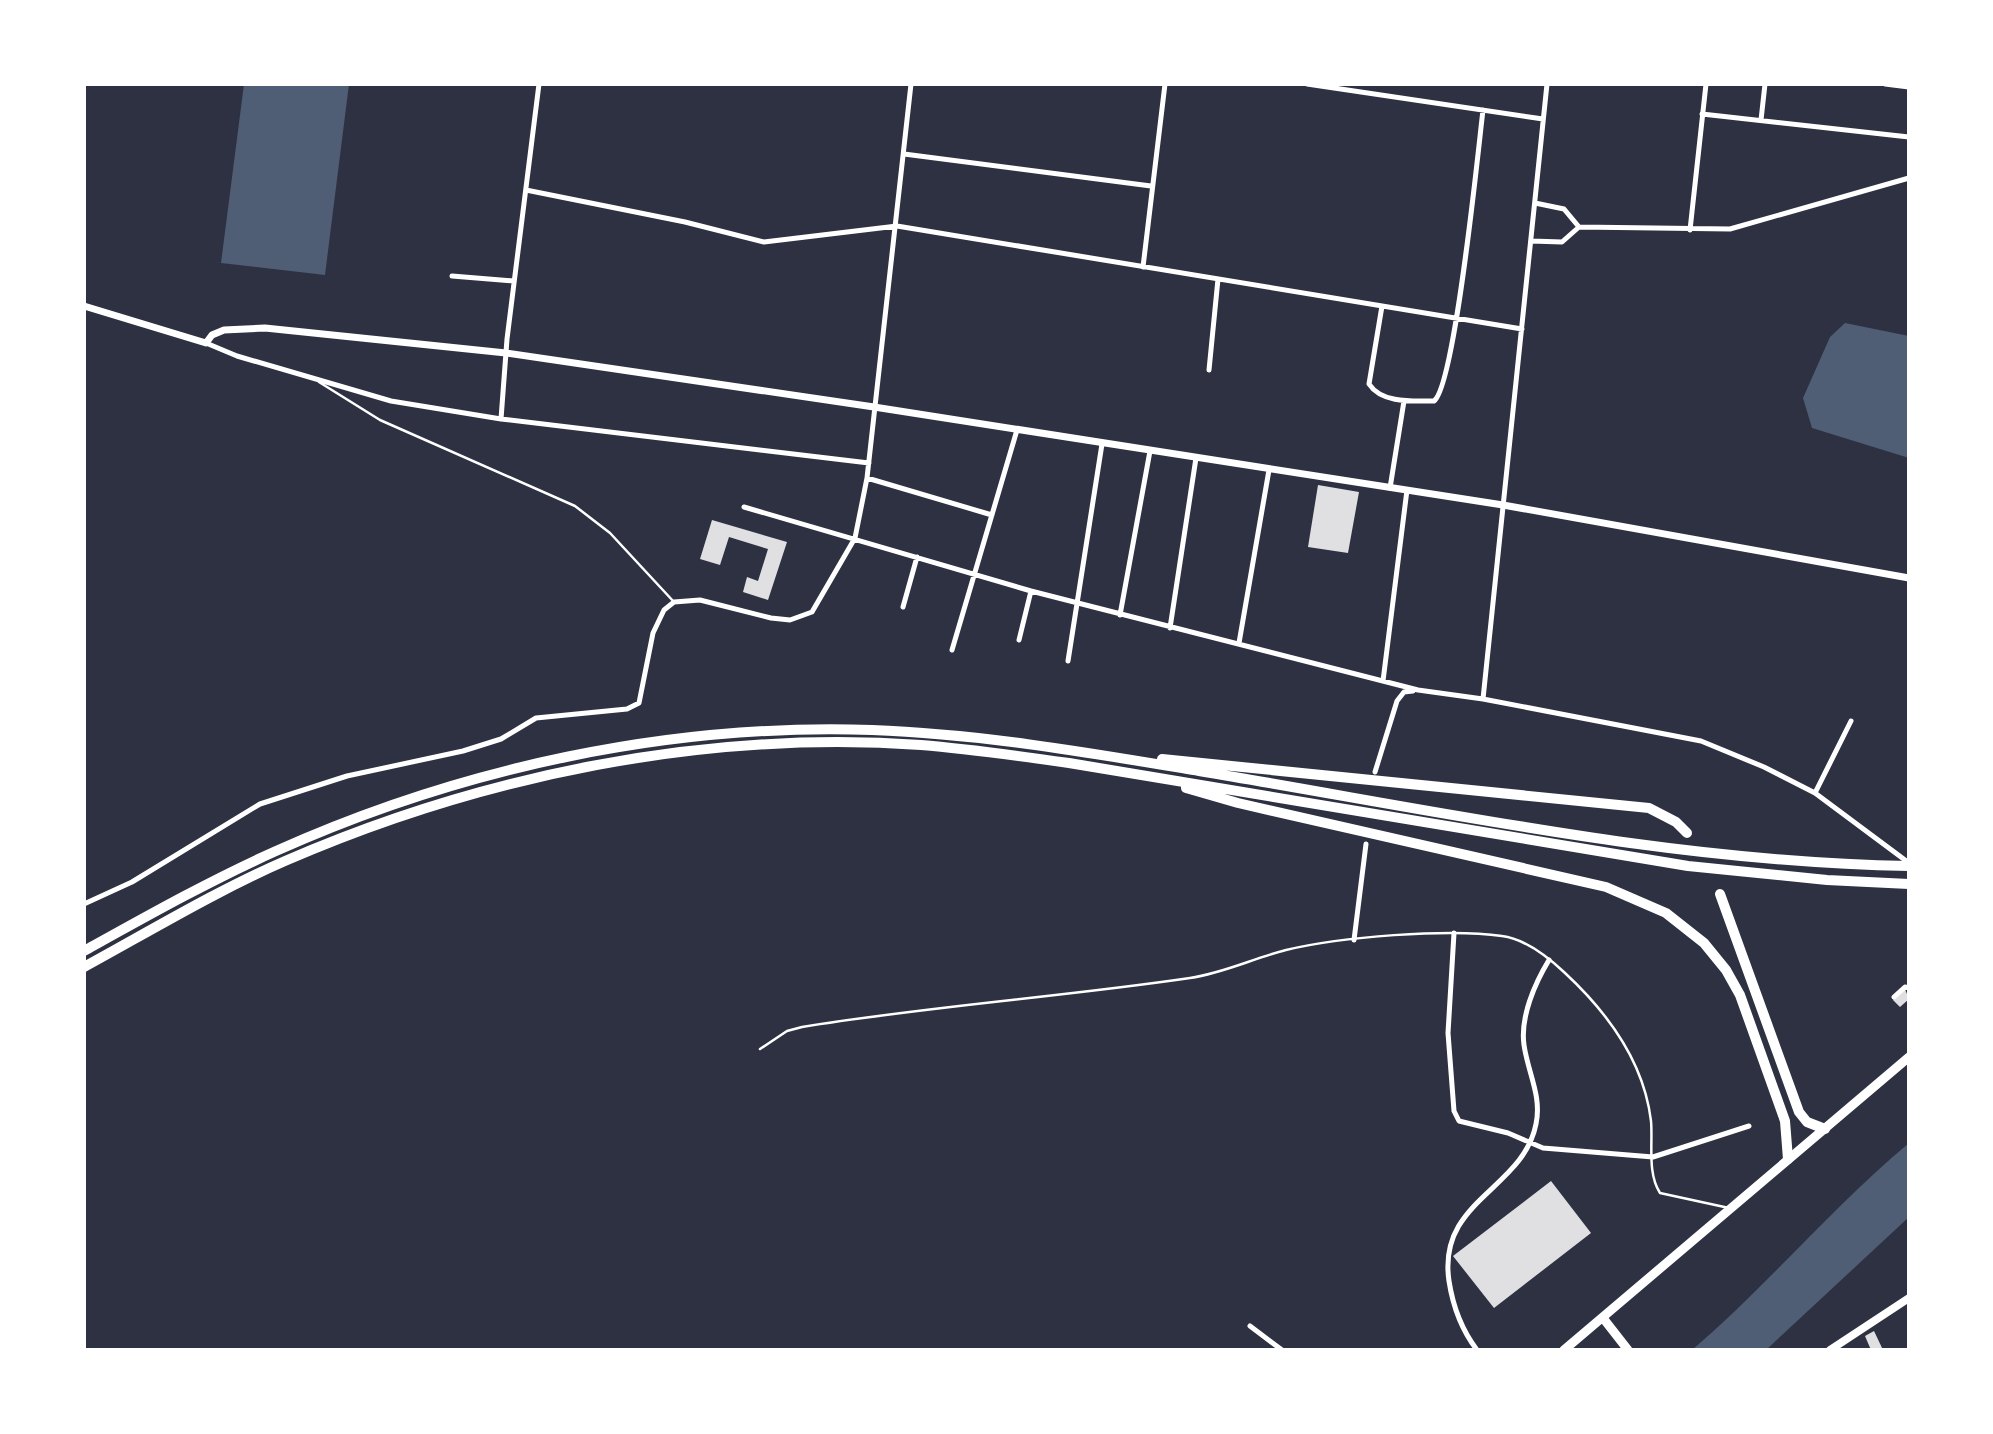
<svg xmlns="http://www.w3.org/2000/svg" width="1993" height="1434" viewBox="0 0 1993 1434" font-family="Manrope,sans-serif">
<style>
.water{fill:#4f5d75}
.building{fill:#e0e0e3}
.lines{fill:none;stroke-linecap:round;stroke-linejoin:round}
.service{stroke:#fff;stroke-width:2.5}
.minor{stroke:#fff;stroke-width:5}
.tertiary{stroke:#fff;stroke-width:7}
.secondary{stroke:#fff;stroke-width:8}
.primary{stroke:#fff;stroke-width:9}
.motorway{stroke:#fff;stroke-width:10}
</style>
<rect width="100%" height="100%" fill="#2d3142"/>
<!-- water -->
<path class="water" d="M 244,84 L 349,84 L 325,275 L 221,263 Z
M 1845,323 L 1909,336 L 1909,458 L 1812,428 L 1803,398 L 1830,337 Z
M 1909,1143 L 1909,1217 L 1766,1350 L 1692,1350 C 1768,1285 1832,1207 1909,1143 Z"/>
<!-- building -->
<path class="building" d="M 1318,485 L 1359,492 L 1348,553 L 1308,547 Z
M 712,520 L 787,542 L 768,600 L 743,592 L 747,577 L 758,581 L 768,549 L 729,537 L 720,565 L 700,559 Z
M 1905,989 L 1909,999 L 1900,1007 L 1893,1000 Z
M 1551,1181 L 1591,1233 L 1494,1308 L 1453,1256 Z
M 1874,1331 L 1883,1350 L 1871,1350 L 1865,1336 Z"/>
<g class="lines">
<!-- service -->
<path class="service" d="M 319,382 L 380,420 L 575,506 L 610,533 L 674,602
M 760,1049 L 787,1031 L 802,1027 C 930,1006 1061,997 1190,978 C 1224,973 1254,958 1286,950 C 1340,937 1448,928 1502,936 C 1526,939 1548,957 1565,973 C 1607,1012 1644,1062 1651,1121 C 1653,1143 1647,1173 1660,1193 L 1729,1208"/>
<!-- minor -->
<path class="minor" d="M 1307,84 L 1543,119
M 1885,84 L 1909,87
M 1702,114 L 1909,137
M 1761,120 L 1765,84
M 904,154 L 1151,186
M 526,190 L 685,222 L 764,242 L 897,226 L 1522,329
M 1535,203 L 1564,209 L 1579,227
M 1690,230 L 1706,84
M 1531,241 L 1562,242 L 1579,227 L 1730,229 L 1909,178
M 1143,267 L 1165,84
M 452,276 L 514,281
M 1382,306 L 1369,384 C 1382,404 1414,401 1434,401 C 1455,385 1478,151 1483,110
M 206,343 L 237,356 L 391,401 L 501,419 L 869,463
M 1209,370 L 1218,279
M 501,419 L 507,339 L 539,84
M 867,478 L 992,515
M 1390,488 L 1404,401
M 744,507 L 1031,591 L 1418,690 L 1483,699 L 1701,741 L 1764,767 L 1815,793 L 1909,863
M 903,607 L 917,557
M 1120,615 L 1150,451
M 1170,628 L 1196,458
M 1019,640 L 1031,591
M 1239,643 L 1269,470
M 952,650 L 1017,430
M 1068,661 L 1102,444
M 1383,681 L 1407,490
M 1483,699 L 1547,84
M 1375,772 L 1397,701 L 1404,692 L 1413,691
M 1815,793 L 1851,721
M 84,904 L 132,882 L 260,804 L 347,776 L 463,751 L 501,739 L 536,718 L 627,709 L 639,703 L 653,633 L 664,610 L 674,602 L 700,600 L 771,618 L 790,620 L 812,612 L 855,538 L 867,478 L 911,84
M 1454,933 L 1448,1033 L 1454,1111 L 1459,1121 L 1508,1133 L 1543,1148 L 1653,1157 L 1749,1126
M 1354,940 L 1366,844
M 1894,997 L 1905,987 L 1909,988
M 1250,1326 L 1282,1350
M 1477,1350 C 1461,1329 1453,1307 1449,1281 C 1437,1200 1523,1190 1536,1124 C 1542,1096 1528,1073 1524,1045 C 1520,1017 1535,983 1549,960"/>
<!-- tertiary -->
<path class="tertiary" d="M 84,306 L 206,343 L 212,335 L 224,330 L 265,328 L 506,353 L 874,407 L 1503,505 L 1909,578"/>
<!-- secondary -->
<path class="secondary" d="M 1830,1350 L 1909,1298"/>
<!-- primary -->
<path class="primary" d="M 1603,1318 L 1628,1350
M 1564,1350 L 1909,1057"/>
<!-- motorway -->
<path class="motorway" d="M 1162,759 L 1649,808 L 1676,822 L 1687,833
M 1186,788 L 1238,803 L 1606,887 L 1666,913 L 1704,943 L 1726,970 L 1740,995 L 1785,1121 L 1788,1159
M 1720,894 L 1799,1112 L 1807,1122 L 1825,1129
M 84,951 C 147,916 211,880 276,851 C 461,768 669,723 872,730 C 982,734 1091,753 1199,771 C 1435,810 1670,862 1909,866
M 84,967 C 150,931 216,891 285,861 C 483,775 705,730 921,745 C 971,749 1020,756 1069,763 L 1688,866 L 1827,880 L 1909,884"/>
</g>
<!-- border -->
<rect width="1993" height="1434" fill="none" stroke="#ffffff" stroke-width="172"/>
</svg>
